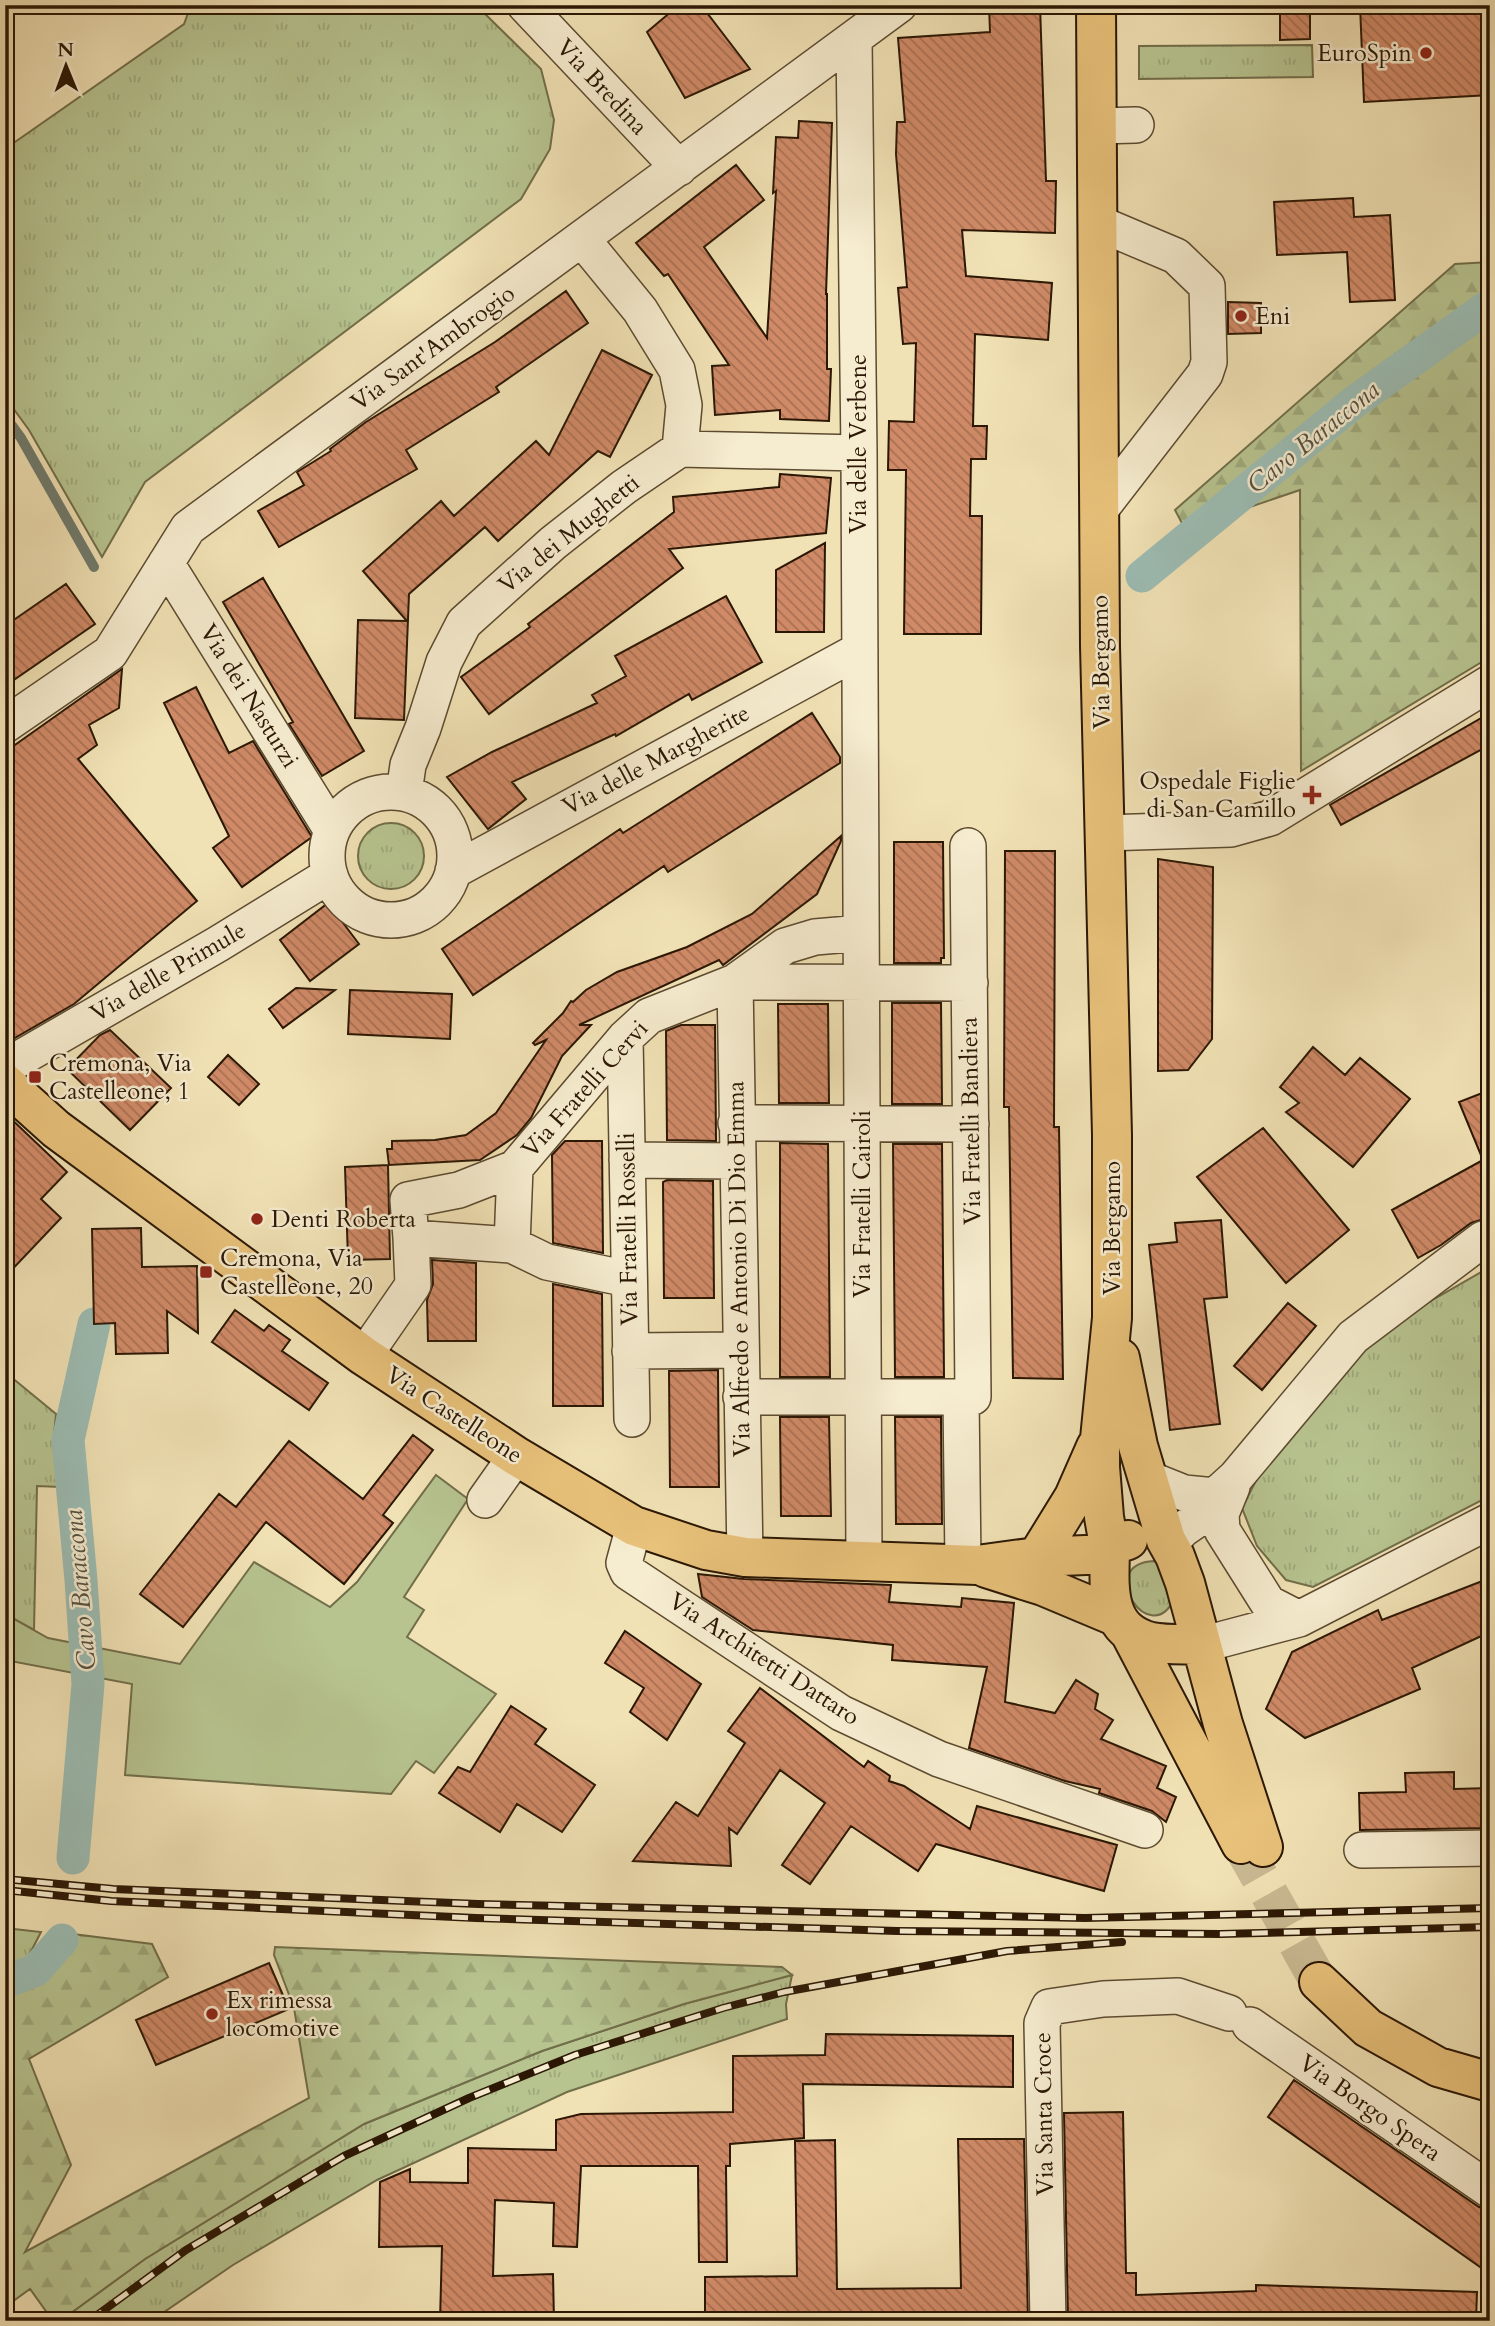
<svg xmlns="http://www.w3.org/2000/svg" width="1495" height="2326" viewBox="0 0 1495 2326" font-family="Cardo,serif">
<style>
.grass{fill:url(#grass-tufts);stroke:#716e4a;stroke-width:2}
.forest{fill:url(#forest-firs);stroke:#716e4a;stroke-width:2}
.garden{fill:#b7c490;stroke:#716e4a;stroke-width:2}
.lines{fill:none;stroke-linecap:round;stroke-linejoin:round}
.stream{stroke:#6f7b6e;stroke-width:10}
.canal{stroke:#9cbdb4;stroke-width:33}
.building{fill:url(#building-back-hatch);stroke:#2b1704;stroke-width:2}
.major-tunnel{stroke:#c9b992;stroke-width:38;stroke-dasharray:38 19;stroke-linecap:butt}
.minor-casing{stroke:#5c4a30;stroke-width:38}
.major-casing{stroke:#2b1704;stroke-width:42}
.minor{stroke:#f6eccf;stroke-width:35}
.major{stroke:#e8c17a;stroke-width:38}
.rail-casing{stroke:#2b1704;stroke-width:8}
.rail{stroke:#f6eccf;stroke-width:5;stroke-dasharray:16;stroke-linecap:butt}
.poi-dot{fill:#8f2418;stroke:#f6eccf;stroke-width:2.5}
.labels{text-anchor:middle;dominant-baseline:central;stroke-width:5;stroke-linejoin:round;paint-order:stroke}
.poi-label{font-size:24px;fill:#2b1704;stroke:#f6eccf;text-anchor:start}
.street-label{font-size:24px;fill:#2b1704;stroke:#f6eccf}
.water-label{font-size:26px;font-style:italic;fill:#535142;stroke:#f6eccf}
</style>
<defs>
<pattern id="grass-tufts" width="24" height="20" patternUnits="userSpaceOnUse" patternTransform="scale(1.75)"><rect width="24" height="20" fill="#b7c490"/><path d="M3 7l-1-3M5 7V3M7 7l1-3M15 17l-1-3M17 17v-4M19 17l1-3" fill="none" stroke="#9ea87b"/></pattern>
<pattern id="forest-firs" width="22" height="20" patternUnits="userSpaceOnUse" patternTransform="scale(1.75)"><rect width="22" height="20" fill="#b7c490"/><path d="M5 1l3.5 6h-7zM16 11l3.5 6h-7z" fill="#9ea87b"/></pattern>
<pattern id="building-back-hatch" width="6" height="6" patternUnits="userSpaceOnUse" patternTransform="scale(1.75)"><rect width="6" height="6" fill="#d08a67"/><path d="M-1 5l2 2M0 0l6 6M5-1l2 2" fill="none" stroke="#a97053"/></pattern>
</defs>
<rect width="100%" height="100%" fill="#f1e2b5"/>
<filter id="stains"><feTurbulence type="fractalNoise" baseFrequency=".00286" numOctaves="4"/><feColorMatrix values="0 0 0 0 .2 0 0 0 0 .09 0 0 0 0 .02 0 0 0 .5 -.17"/></filter>
<radialGradient id="worn" r=".72"><stop offset=".6" stop-color="#630" stop-opacity="0"/><stop offset="1" stop-color="#630" stop-opacity=".3"/></radialGradient>
<!-- grass -->
<path class="grass" d="M 191,5 L 476,5 L 541,69 L 554,120 L 550,149 L 521,199 L 145,482 L 102,557 L 29,430 L 5,397 L 5,149 L 184,24 Z
M 1312,45 L 1313,77 L 1139,79 L 1139,46 Z
M358 856a33 33 0 1 1 66 0a33 33 0 1 1-66 0Z
M 1490,1267 L 1490,1496 L 1313,1587 L 1286,1580 L 1257,1546 L 1242,1508 L 1279,1436 L 1382,1329 Z
M 5,1372 L 56,1414 L 53,1445 L 60,1487 L 37,1486 L 34,1630 L 5,1614 Z
M 1154,1561 L 1163,1566 L 1175,1597 C 1151,1653 1093,1564 1154,1561 Z
M 5,1928 L 41,1932 L 25,1963 L 5,1968 Z
M 792,1975 L 786,2004 L 787,2019 L 567,2092 L 377,2180 L 233,2265 L 151,2321 L 60,2321 L 145,2259 L 364,2124 L 542,2051 L 684,2004 Z"/>
<!-- forest -->
<path class="forest" d="M 1490,262 L 1490,657 L 1301,771 L 1300,490 L 1185,529 L 1175,510 L 1455,264 Z
M 73,1934 L 152,1944 L 168,1977 L 29,2059 L 71,2165 L 25,2252 L 309,2098 L 294,2008 L 274,1955 L 275,1947 L 782,1967 L 792,1975 L 684,2004 L 542,2051 L 364,2124 L 145,2259 L 60,2321 L 53,2321 L 30,2289 L 5,2307 L 5,1994 L 40,1983 Z"/>
<!-- garden -->
<path class="garden" d="M 436,1475 L 468,1499 L 404,1597 L 424,1610 L 407,1637 L 496,1694 L 434,1773 L 416,1761 L 391,1794 L 125,1775 L 132,1684 L 5,1660 L 5,1614 L 48,1638 L 180,1664 L 254,1562 L 330,1607 L 357,1582 Z"/>
<g class="lines">
<!-- stream -->
<path class="stream" d="M 5,416 L 21,438 L 94,567"/>
<!-- canal -->
<path class="canal" d="M 1142,576 L 1353,403 L 1490,305
M 73,1858 L 88,1684 L 81,1580 L 68,1440 L 94,1324
M 5,1982 L 36,1970 L 62,1940"/>
</g>
<!-- building -->
<path class="building" d="M 679,5 L 701,5 L 750,69 L 685,98 L 647,32 Z
M 989,5 L 1040,5 L 1046,181 L 1056,181 L 1055,233 L 962,230 L 966,276 L 1052,283 L 1048,340 L 975,334 L 973,426 L 987,426 L 986,459 L 971,459 L 970,516 L 982,516 L 981,634 L 904,634 L 906,470 L 888,470 L 889,421 L 914,422 L 916,343 L 903,344 L 898,288 L 907,287 L 896,154 L 897,122 L 905,122 L 898,38 L 990,32 Z
M 1280,5 L 1310,5 L 1310,39 L 1280,40 Z
M 1360,5 L 1490,5 L 1490,95 L 1364,102 Z
M 799,121 L 832,123 L 826,294 L 827,294 L 827,369 L 831,369 L 829,421 L 780,419 L 780,410 L 715,415 L 712,366 L 729,365 L 668,274 L 664,276 L 636,243 L 736,165 L 764,200 L 704,247 L 767,338 L 776,191 L 773,193 L 776,137 L 798,138 Z
M 1353,198 L 1354,217 L 1390,215 L 1395,300 L 1350,302 L 1347,252 L 1277,255 L 1274,202 Z
M 566,291 L 588,323 L 496,387 L 499,392 L 406,450 L 417,469 L 279,547 L 258,511 L 304,485 L 297,472 L 331,451 L 330,449 L 366,422 L 495,342 Z
M 1228,302 L 1261,303 L 1261,333 L 1228,334 Z
M 602,350 L 652,375 L 610,457 L 598,451 L 498,541 L 485,527 L 409,594 L 404,720 L 355,718 L 358,620 L 407,621 L 363,571 L 441,501 L 454,516 L 536,441 L 549,455 Z
M 780,474 L 831,478 L 826,533 L 669,549 L 683,568 L 489,714 L 461,677 L 530,627 L 528,624 L 674,512 L 673,497 L 779,487 Z
M 825,543 L 824,632 L 776,632 L 776,570 Z
M 263,578 L 364,751 L 322,776 L 289,724 L 293,722 L 223,602 Z
M 66,584 L 95,624 L 5,686 L 5,626 Z
M 726,596 L 762,662 L 692,700 L 689,694 L 616,736 L 615,734 L 512,782 L 526,799 L 488,829 L 447,777 L 492,752 L 597,703 L 592,695 L 626,676 L 615,656 Z
M 122,669 L 119,708 L 89,725 L 97,745 L 78,759 L 197,901 L 74,1004 L 13,1039 L 5,1030 L 5,752 Z
M 196,687 L 229,753 L 253,741 L 312,837 L 242,887 L 213,848 L 229,836 L 164,703 Z
M 812,713 L 840,757 L 840,763 L 668,872 L 664,866 L 473,995 L 442,949 L 620,829 L 623,833 Z
M 1490,713 L 1490,745 L 1341,825 L 1330,805 Z
M 841,836 L 841,841 L 817,894 L 723,965 L 719,960 L 579,1025 L 591,1025 L 562,1056 L 531,1118 L 517,1135 L 480,1160 L 389,1165 L 387,1149 L 392,1149 L 392,1141 L 435,1140 L 466,1135 L 496,1113 L 546,1040 L 535,1045 L 533,1043 L 563,1013 L 571,1001 L 573,1002 L 586,990 L 617,972 L 687,947 L 752,914 Z
M 894,842 L 943,842 L 944,958 L 941,958 L 941,963 L 894,963 Z
M 1005,851 L 1055,851 L 1054,1127 L 1059,1127 L 1063,1379 L 1013,1378 L 1009,1107 L 1004,1107 Z
M 1158,859 L 1213,867 L 1212,1039 L 1188,1070 L 1158,1071 Z
M 328,903 L 359,944 L 310,981 L 280,940 Z
M 296,988 L 335,990 L 283,1028 L 269,1009 Z
M 350,990 L 452,994 L 450,1039 L 348,1034 Z
M 892,1003 L 941,1003 L 942,1104 L 892,1104 Z
M 778,1004 L 828,1004 L 829,1103 L 779,1103 Z
M 681,1025 L 715,1025 L 716,1141 L 667,1140 L 666,1031 Z
M 110,1030 L 171,1088 L 130,1130 L 67,1069 L 100,1035 Z
M 1313,1047 L 1345,1075 L 1360,1058 L 1410,1099 L 1353,1167 L 1286,1112 L 1299,1103 L 1280,1087 Z
M 228,1055 L 259,1084 L 239,1105 L 208,1077 Z
M 1490,1090 L 1490,1217 L 1471,1223 L 1441,1245 L 1418,1258 L 1392,1210 L 1483,1160 L 1459,1102 Z
M 5,1113 L 67,1172 L 41,1199 L 61,1218 L 5,1277 Z
M 1263,1128 L 1349,1230 L 1286,1283 L 1197,1177 Z
M 565,1141 L 602,1141 L 603,1253 L 553,1243 L 552,1155 Z
M 780,1143 L 828,1144 L 830,1377 L 780,1377 Z
M 893,1144 L 942,1144 L 944,1377 L 895,1377 Z
M 388,1165 L 390,1259 L 348,1260 L 345,1167 Z
M 667,1180 L 713,1181 L 714,1298 L 664,1298 L 663,1182 Z
M 1221,1220 L 1227,1297 L 1204,1299 L 1220,1424 L 1170,1430 L 1149,1245 L 1177,1242 L 1175,1223 Z
M 141,1228 L 142,1267 L 197,1266 L 198,1333 L 167,1311 L 168,1353 L 116,1354 L 115,1323 L 94,1324 L 92,1229 Z
M 432,1260 L 476,1263 L 476,1341 L 428,1341 L 427,1300 L 433,1284 Z
M 553,1284 L 602,1294 L 603,1406 L 553,1406 Z
M 1288,1303 L 1316,1326 L 1262,1390 L 1234,1366 Z
M 235,1310 L 264,1331 L 269,1325 L 290,1340 L 282,1351 L 328,1383 L 309,1410 L 212,1342 Z
M 718,1370 L 719,1487 L 670,1487 L 669,1371 Z
M 780,1417 L 829,1417 L 831,1516 L 781,1516 Z
M 895,1417 L 941,1417 L 942,1524 L 896,1524 Z
M 413,1435 L 433,1450 L 383,1515 L 393,1523 L 344,1584 L 266,1522 L 183,1627 L 140,1594 L 219,1494 L 236,1507 L 289,1441 L 363,1499 Z
M 698,1574 L 744,1579 L 891,1585 L 889,1602 L 961,1607 L 962,1598 L 1014,1603 L 1005,1702 L 1055,1713 L 1076,1680 L 1098,1694 L 1095,1709 L 1113,1720 L 1101,1739 L 1166,1766 L 1157,1788 L 1176,1797 L 1166,1822 L 1152,1811 L 1099,1793 L 1100,1789 L 1065,1781 L 969,1748 L 987,1667 L 892,1660 L 893,1645 L 753,1630 L 702,1597 Z
M 1490,1578 L 1490,1632 L 1412,1668 L 1420,1689 L 1305,1738 L 1266,1709 L 1292,1652 L 1378,1610 L 1382,1620 Z
M 625,1631 L 701,1684 L 667,1740 L 630,1712 L 644,1688 L 605,1663 Z
M 760,1688 L 864,1767 L 868,1761 L 890,1776 L 889,1781 L 904,1786 L 970,1829 L 977,1806 L 1117,1845 L 1104,1891 L 936,1844 L 918,1871 L 851,1826 L 810,1884 L 782,1865 L 825,1803 L 780,1770 L 737,1834 L 729,1828 L 731,1866 L 633,1861 L 676,1802 L 698,1816 L 745,1743 L 728,1731 Z
M 511,1706 L 546,1729 L 535,1744 L 595,1785 L 562,1832 L 517,1804 L 500,1832 L 439,1793 L 458,1767 L 470,1772 Z
M 1454,1772 L 1454,1789 L 1490,1788 L 1490,1828 L 1360,1830 L 1359,1793 L 1406,1792 L 1405,1773 Z
M 269,1963 L 289,2009 L 156,2065 L 136,2020 Z
M 826,2034 L 1013,2036 L 1013,2087 L 803,2084 L 804,2138 L 730,2144 L 730,2166 L 726,2166 L 727,2262 L 699,2262 L 698,2166 L 581,2166 L 577,2247 L 553,2246 L 554,2203 L 495,2200 L 493,2276 L 553,2274 L 554,2321 L 440,2321 L 442,2246 L 379,2247 L 380,2182 L 410,2169 L 410,2182 L 468,2183 L 468,2148 L 556,2150 L 556,2120 L 581,2114 L 733,2112 L 733,2056 L 825,2055 Z
M 1294,2080 L 1479,2207 L 1490,2210 L 1490,2274 L 1268,2117 Z
M 1123,2112 L 1126,2273 L 1136,2273 L 1136,2295 L 1256,2291 L 1256,2285 L 1477,2292 L 1476,2321 L 1068,2321 L 1064,2113 Z
M 958,2139 L 1024,2139 L 1028,2321 L 705,2321 L 705,2277 L 797,2276 L 795,2141 L 835,2140 L 837,2289 L 961,2288 Z"/>
<g class="lines">
<!-- major-tunnel -->
<path class="major-tunnel" d="M 1241,1844 L 1319,1982"/>
<!-- minor casing -->
<g class="minor-casing">
<path id="minor" d="M 525,5 L 679,168
M 854,40 L 859,453 L 864,1561
M 1097,126 L 1136,125
M 1098,223 L 1176,256 L 1207,286 L 1209,362 L 1205,374 L 1099,511
M 582,239 L 640,310 L 677,370 L 684,405 L 680,449
M 166,563 L 331,829
M 5,725 L 110,653 L 188,528 L 899,5
M327 856a64 64 0 1 1 128 0a64 64 0 1 1-128 0Z
M 404,793 L 408,765 L 423,728 L 444,662 L 464,623 L 553,543 L 624,487 L 680,449 L 859,453
M 1104,833 L 1231,829 L 1270,818 L 1490,683
M 453,871 L 860,650
M 735,982 L 745,1557
M 735,982 L 970,983
M 625,1038 L 632,1419
M 5,1067 L 218,944 L 330,875
M 736,1123 L 971,1124
M 627,1160 L 737,1161
M 512,1245 L 515,1168
M 628,1279 L 547,1262 L 512,1245 L 411,1238 L 408,1200 L 459,1190 L 515,1168 L 625,1038 L 649,1016 L 735,982 L 785,946 L 815,937 L 861,933
M 630,1351 L 741,1350
M 364,1356 L 413,1285 L 411,1238
M 741,1397 L 973,1397 L 968,846
M 961,1397 L 963,1564
M 1149,1479 L 1184,1493 L 1215,1496
M 1232,1487 L 1221,1514 L 1222,1530 L 1268,1603 L 1299,1619
M 485,1500 L 516,1456
M 634,1526 L 624,1563 L 628,1572 L 841,1713 L 939,1759 L 1145,1830
M 1169,1544 L 1182,1530 L 1205,1514 L 1215,1496 L 1236,1477 L 1353,1337 L 1483,1239 L 1490,1237
M 1201,1645 L 1299,1619 L 1490,1521
M 1362,1850 L 1490,1848
M 1250,2025 L 1490,2190
M 1048,2321 L 1042,2023 L 1049,2007 L 1103,1999 L 1178,1996 L 1229,2013"/>
</g>
<!-- major casing -->
<g class="major-casing">
<path id="major" d="M 1096,5 L 1100,646 L 1112,1135 L 1112,1318 L 1100,1439 L 1100,1467 L 1104,1517 L 1110,1551
M 5,1083 L 56,1129 L 364,1356 L 516,1456 L 634,1526 L 706,1550 L 745,1557 L 977,1565 L 1037,1557 L 1110,1554
M 1120,1358 L 1138,1446 L 1166,1540 L 1175,1556 L 1185,1583 L 1223,1724 L 1263,1847
M 1128,1540 L 1119,1543 L 1110,1551 C 1109,1589 1105,1630 1151,1642 C 1167,1645 1185,1644 1201,1645
M 1037,1557 L 1074,1497 L 1096,1447
M 986,1568 L 1043,1586 L 1117,1617
M 1130,1633 L 1241,1844
M 1319,1982 L 1368,2028 L 1438,2067 L 1490,2082"/>
</g>
<!-- minor -->
<use href="#minor" class="minor"/>
<!-- major -->
<use href="#major" class="major"/>
<!-- rail casing -->
<g class="rail-casing">
<path id="rail" d="M 5,1879 L 113,1889 L 478,1904 L 1085,1918 L 1490,1908
M 5,1890 L 111,1901 L 476,1918 L 897,1931 L 1220,1934 L 1490,1927
M 89,2321 L 186,2250 L 344,2156 L 469,2098 L 575,2055 L 723,2008 L 784,1992 L 1007,1951 L 1122,1942"/>
</g>
<!-- rail -->
<use href="#rail" class="rail"/>
</g>
<!-- markers -->
<g class="poi-dot">
<circle cx="1426" cy="53" r="7"/>
<circle cx="1241" cy="316" r="7"/>
<path d="M1308.5 784.5h7v7h7v7h-7v7h-7v-7h-7v-7h7z"/>
<rect x="28" y="1070" width="14" height="14" rx="3.5"/>
<circle cx="257" cy="1219" r="7"/>
<rect x="199" y="1265" width="14" height="14" rx="3.5"/>
<circle cx="212" cy="2014" r="7"/>
</g>
<g class="labels">
<!-- poi labels -->
<g class="poi-label">
<text x="1412" y="53" text-anchor="end">EuroSpin</text>
<text x="1255" y="316">Eni</text>
<text x="1296" y="781" text-anchor="end">Ospedale Figlie<tspan x="1296" dy="28">di San Camillo</tspan></text>
<text x="49" y="1063">Cremona, Via<tspan x="49" dy="28">Castelleone, 1</tspan></text>
<text x="271" y="1219">Denti Roberta</text>
<text x="220" y="1258">Cremona, Via<tspan x="220" dy="28">Castelleone, 20</tspan></text>
<text x="226" y="2000">Ex rimessa<tspan x="226" dy="28">locomotive</tspan></text>
</g>
<!-- street labels -->
<g class="street-label">
<text transform="translate(602 87) rotate(47)">Via Bredina</text>
<text transform="translate(433 348) rotate(-36)">Via Sant'Ambrogio</text>
<text transform="translate(858 444) rotate(-90)">Via delle Verbene</text>
<text transform="translate(569 534) rotate(-39)">Via dei Mughetti</text>
<text transform="translate(1101 662) rotate(-91)">Via Bergamo</text>
<text transform="translate(249 696) rotate(58)">Via dei Nasturzi</text>
<text transform="translate(656 760) rotate(-28)">Via delle Margherite</text>
<text transform="translate(168 972) rotate(-30)">Via delle Primule</text>
<text transform="translate(585 1089) rotate(-48)">Via Fratelli Cervi</text>
<text transform="translate(971 1121) rotate(-91)">Via Fratelli Bandiera</text>
<text transform="translate(862 1204) rotate(-90)">Via Fratelli Cairoli</text>
<text transform="translate(1112 1228) rotate(-90)">Via Bergamo</text>
<text transform="translate(628 1229) rotate(-91)">Via Fratelli Rosselli</text>
<text transform="translate(739 1269) rotate(-91)">Via Alfredo e Antonio Di Dio Emma</text>
<text transform="translate(454 1415) rotate(33)">Via Castelleone</text>
<text transform="translate(764 1659) rotate(33)">Via Architetti Dattaro</text>
<text transform="translate(1370 2108) rotate(35)">Via Borgo Spera</text>
<text transform="translate(1044 2114) rotate(-91)">Via Santa Croce</text>
</g>
<!-- water labels -->
<g class="water-label">
<text transform="translate(1313 437) rotate(-39)">Cavo Baraccona</text>
<text transform="translate(80 1590) rotate(-95)">Cavo Baraccona</text>
</g>
</g>
<!-- margin -->
<rect width="1495" height="2326" fill="none" stroke="#f1e2b5" stroke-width="28"/>
<rect x="7" y="7" width="1481" height="2312" fill="none" stroke="#2b1704" stroke-width="3.5"/>
<rect x="14" y="14" width="1467" height="2298" fill="none" stroke="#2b1704" stroke-width="2"/>
<!-- north arrow -->
<g transform="translate(66 66) rotate(359)" stroke="#f6eccf" stroke-width="5" paint-order="stroke">
<path d="M0-5L12 26L0 18L-12 26Z" fill="#2b1704"/>
<text y="-10" font-size="19" font-weight="bold" text-anchor="middle" fill="#2b1704">N</text>
</g>
<rect width="100%" height="100%" filter="url(#stains)"/>
<rect width="100%" height="100%" fill="url(#worn)"/>
</svg>
